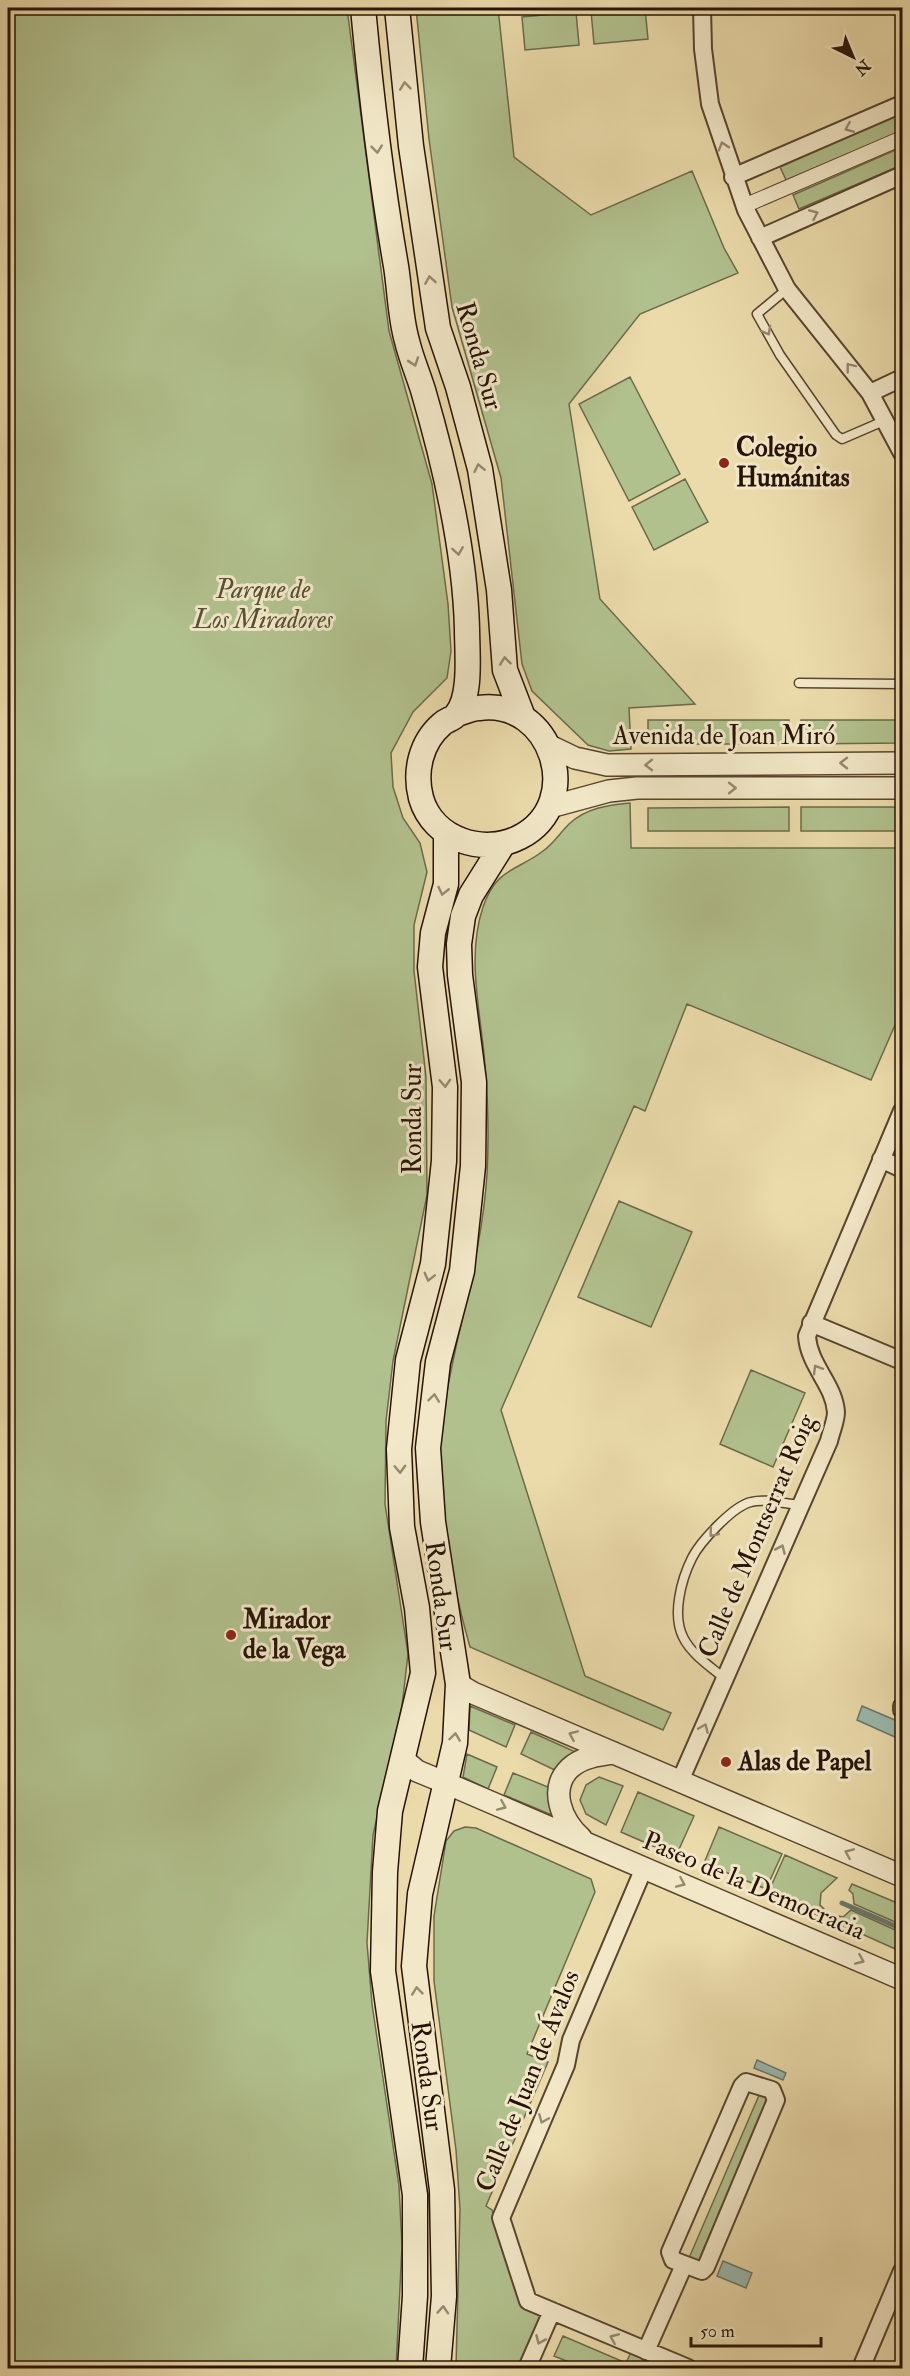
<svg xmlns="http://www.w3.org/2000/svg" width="910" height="2376" viewBox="0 0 910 2376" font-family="'IM FELL Double Pica',serif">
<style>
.green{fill:#b1c18e;stroke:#6c6a4a;stroke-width:1.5}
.water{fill:#99baaf;stroke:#6b776b;stroke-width:1.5}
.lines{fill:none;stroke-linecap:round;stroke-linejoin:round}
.stream{stroke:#6b776b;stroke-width:5}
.service-casing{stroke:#58452e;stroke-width:11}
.pedestrian-casing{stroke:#58452e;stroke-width:16}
.minor-casing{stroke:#58452e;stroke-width:20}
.tertiary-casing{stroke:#58452e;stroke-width:24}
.secondary-casing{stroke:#271305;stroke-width:27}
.service{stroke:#f2e8c8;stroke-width:8}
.pedestrian{stroke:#f2e8c8;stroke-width:14}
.minor{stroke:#f2e8c8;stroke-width:16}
.tertiary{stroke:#f2e8c8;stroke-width:21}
.secondary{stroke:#f2e8c8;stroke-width:24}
.oneway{stroke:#978870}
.poi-dot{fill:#8f2418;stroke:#f2e8c8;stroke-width:2}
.labels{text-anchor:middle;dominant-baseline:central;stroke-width:6;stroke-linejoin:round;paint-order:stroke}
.street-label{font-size:26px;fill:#271305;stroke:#f2e8c8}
.poi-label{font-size:26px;font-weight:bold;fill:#271305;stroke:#f2e8c8;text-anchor:start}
.park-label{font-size:26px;font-style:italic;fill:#575035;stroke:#f2e8c8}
</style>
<rect width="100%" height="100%" fill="#ebdbab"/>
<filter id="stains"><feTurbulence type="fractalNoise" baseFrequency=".00333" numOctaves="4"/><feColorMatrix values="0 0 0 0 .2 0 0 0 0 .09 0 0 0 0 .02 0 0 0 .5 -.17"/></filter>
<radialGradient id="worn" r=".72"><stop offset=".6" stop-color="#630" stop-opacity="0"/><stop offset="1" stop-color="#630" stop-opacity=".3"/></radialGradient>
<!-- green -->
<path class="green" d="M 8,8 L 347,8 L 389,331 L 432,484 L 448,604 L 451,651 L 447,678 L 413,712 L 391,753 L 393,787 L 403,818 L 420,843 L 427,872 L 414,925 L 414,971 L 426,1077 L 427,1195 L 393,1361 L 386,1421 L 385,1504 L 408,1654 L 402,1706 L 373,1835 L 367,1943 L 372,2004 L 399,2186 L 402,2246 L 396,2368 L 8,2368 Z
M 416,8 L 498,8 L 514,157 L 591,215 L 692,171 L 724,248 L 738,273 L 640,314 L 569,404 L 600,599 L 695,704 L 629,708 L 631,749 L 609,751 L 588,745 L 532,691 L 522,664 L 501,478 L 452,307 L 429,139 Z
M 629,8 L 645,8 L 648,39 L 594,44 L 591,11 Z
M 576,12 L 579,45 L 525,50 L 522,17 Z
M 902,113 L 902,132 L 787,182 L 780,167 Z
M 902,147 L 902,165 L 799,209 L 793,195 Z
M 630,377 L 680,474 L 629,501 L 579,404 Z
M 685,479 L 708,522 L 654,550 L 632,507 Z
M 648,720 L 789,720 L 789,744 L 648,744 Z
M 801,720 L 902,720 L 902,743 L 801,744 Z
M 630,803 L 631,848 L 902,848 L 902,1009 L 871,1080 L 687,1004 L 645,1111 L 634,1106 L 501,1410 L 585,1676 L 671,1713 L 663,1730 L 470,1647 C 450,1576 433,1488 443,1415 C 455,1334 482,1256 487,1174 C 489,1138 488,1101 485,1065 C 481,1013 466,958 483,907 C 496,868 517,871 543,851 C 553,844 560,833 569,824 C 586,808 608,805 630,803 Z
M 789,807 L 789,831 L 648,831 L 648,808 Z
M 801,807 L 902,807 L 902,831 L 801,831 Z
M 619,1201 L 692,1232 L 651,1327 L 578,1297 Z
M 751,1370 L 805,1393 L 773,1467 L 720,1444 Z
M 470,1706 L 515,1725 L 506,1747 L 469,1730 Z
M 531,1732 L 580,1754 L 559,1772 L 521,1754 Z
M 467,1754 L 497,1767 L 488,1789 L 463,1777 Z
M 513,1773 L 553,1789 L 554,1816 L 504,1795 Z
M 599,1777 L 623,1786 L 606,1825 L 586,1814 L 580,1800 L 586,1785 Z
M 638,1792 L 694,1816 L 676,1856 L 621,1832 Z
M 465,1827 L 476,1828 L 591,1879 L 595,1892 L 527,2054 L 548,2062 L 486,2206 L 492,2210 L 521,2304 L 541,2314 L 517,2368 L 456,2368 L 460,2209 L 456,2150 L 434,1981 L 434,1916 L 446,1841 L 454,1831 Z
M 719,1827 L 782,1854 L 766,1889 L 704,1863 Z
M 785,1855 L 837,1878 L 821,1893 L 820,1905 L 824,1909 L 820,1916 L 768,1893 Z
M 852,1884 L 902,1905 L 902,1925 L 854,1904 L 853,1894 L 849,1890 Z
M 851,1910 L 902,1933 L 902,1952 L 835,1922 L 838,1916 L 843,1917 Z
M 760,2093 L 769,2097 L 698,2262 L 689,2258 Z
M 563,2336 L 626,2363 L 632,2350 L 676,2368 L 584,2368 L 554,2356 Z"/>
<!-- water -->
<path class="water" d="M 862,1706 L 902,1723 L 897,1738 L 857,1720 Z
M 757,2060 L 786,2073 L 783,2080 L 754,2068 Z
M 723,2261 L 752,2273 L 746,2288 L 717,2276 Z"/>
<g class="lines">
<!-- stream -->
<path class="stream" d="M 842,1903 L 902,1929"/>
<!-- service casing -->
<g class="service-casing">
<path id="service" d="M 787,289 L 757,314 L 780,355 L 836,435 L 842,439 L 886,420
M 799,683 L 902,684
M 725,1679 C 711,1667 691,1654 683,1637 C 672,1615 681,1580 692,1558 C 700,1542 733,1506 751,1502 C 766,1498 785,1504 801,1505"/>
</g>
<!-- pedestrian casing -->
<g class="pedestrian-casing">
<path id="pedestrian" d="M 744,206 L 902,138"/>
</g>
<!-- minor casing -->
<g class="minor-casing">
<path id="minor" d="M 702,8 L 703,49 L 710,104 L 746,210 L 787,289 L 870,393 L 902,453
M 733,177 L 902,104
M 760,238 L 902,175
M 870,393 L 902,378
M 881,1159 L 902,1169
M 811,1323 L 902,1361
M 902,1706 L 902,1710
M 680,1781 L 829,1441 C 831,1432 836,1421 836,1412 C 834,1384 809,1366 807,1336 L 902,1111
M 644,1868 L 571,2040 L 566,2065 L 501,2218 L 528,2301 L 688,2368
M 746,2082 L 772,2090 L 776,2100 L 706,2267 L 702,2271 L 673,2260 L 670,2252 L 742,2086 Z
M 646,2351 L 684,2265
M 527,2368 L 552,2311
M 861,2368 L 902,2271"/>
</g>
<!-- tertiary casing -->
<g class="tertiary-casing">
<path id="tertiary" d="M 550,746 L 575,758 L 607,765 L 902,763
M 550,807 L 609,791 L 637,788 L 902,788
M 458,1684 L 473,1693 L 902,1876
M 404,1760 L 417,1771 L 439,1780 L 902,1979
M 581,1838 C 562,1821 548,1789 570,1768 C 582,1757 599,1755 614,1753"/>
</g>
<!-- secondary casing -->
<g class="secondary-casing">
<path id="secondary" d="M 363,8 C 371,94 381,180 396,266 C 400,291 400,317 407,341 C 411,358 418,374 423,390 C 445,465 465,551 467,629 C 467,652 472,697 456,715 C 453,719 446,720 442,724 C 421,742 414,771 421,798 C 433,840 484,856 520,837 C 586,803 552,698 479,708 C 472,708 464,712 457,714
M 397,8 L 411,146 L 438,328 L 458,387 L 480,469 L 499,590 L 505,670 L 523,717
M 410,2368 L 415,2296 L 415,2195 L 383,1971 L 385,1872 L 390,1811 L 423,1673 L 417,1608 L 402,1527 L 399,1449 L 408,1360 L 433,1264 L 444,1161 L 445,1087 L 430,967 L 433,933 L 446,884 L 446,833
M 438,2368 L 444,2296 L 442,2190 L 414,1966 L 420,1894 L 455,1743 L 458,1684 L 433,1522 L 428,1448 L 438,1362 L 462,1271 L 473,1166 L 474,1082 L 460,975 L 459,944 L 463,916 L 471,895 L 503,844"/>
</g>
<!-- service -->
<use href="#service" class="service"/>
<!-- pedestrian -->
<use href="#pedestrian" class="pedestrian"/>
<!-- minor -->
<use href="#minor" class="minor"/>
<!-- tertiary -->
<use href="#tertiary" class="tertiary"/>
<!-- secondary -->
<use href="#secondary" class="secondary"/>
</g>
<!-- one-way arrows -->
<defs><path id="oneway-chevron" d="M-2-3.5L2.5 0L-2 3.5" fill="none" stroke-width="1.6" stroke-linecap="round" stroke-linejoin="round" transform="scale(1.5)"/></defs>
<g class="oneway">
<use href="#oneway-chevron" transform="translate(405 86) rotate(-96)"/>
<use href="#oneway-chevron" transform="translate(849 128) rotate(157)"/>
<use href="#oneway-chevron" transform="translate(723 146) rotate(-107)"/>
<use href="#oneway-chevron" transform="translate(377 149) rotate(84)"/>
<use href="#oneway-chevron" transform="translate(814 214) rotate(-24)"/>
<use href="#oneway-chevron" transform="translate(430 280) rotate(-99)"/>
<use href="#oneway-chevron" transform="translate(767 331) rotate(61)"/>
<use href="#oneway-chevron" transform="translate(414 362) rotate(71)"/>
<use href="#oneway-chevron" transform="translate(850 367) rotate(-128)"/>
<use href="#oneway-chevron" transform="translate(479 468) rotate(-102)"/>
<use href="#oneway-chevron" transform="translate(458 551) rotate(81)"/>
<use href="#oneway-chevron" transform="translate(505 661) rotate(-96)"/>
<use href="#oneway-chevron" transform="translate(844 763) rotate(180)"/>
<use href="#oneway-chevron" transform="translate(649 765) rotate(179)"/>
<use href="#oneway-chevron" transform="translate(732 788)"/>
<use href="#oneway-chevron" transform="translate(443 891) rotate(103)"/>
<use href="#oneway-chevron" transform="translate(445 1083) rotate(87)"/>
<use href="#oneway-chevron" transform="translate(429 1277) rotate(104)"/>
<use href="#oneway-chevron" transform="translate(817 1369) rotate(-121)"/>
<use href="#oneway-chevron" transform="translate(434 1398) rotate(-83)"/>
<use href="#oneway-chevron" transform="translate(400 1469) rotate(88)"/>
<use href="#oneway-chevron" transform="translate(713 1533) rotate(130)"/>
<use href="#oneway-chevron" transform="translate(781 1549) rotate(-66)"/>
<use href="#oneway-chevron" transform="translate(704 1728) rotate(-67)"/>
<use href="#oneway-chevron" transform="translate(573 1735) rotate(-157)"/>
<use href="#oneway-chevron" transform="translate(455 1737) rotate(-82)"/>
<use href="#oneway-chevron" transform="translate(502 1806) rotate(23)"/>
<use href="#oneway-chevron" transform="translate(849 1853) rotate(-157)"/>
<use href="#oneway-chevron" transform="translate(681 1883) rotate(23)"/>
<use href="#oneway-chevron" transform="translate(860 1960) rotate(23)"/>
<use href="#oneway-chevron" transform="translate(417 1991) rotate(-96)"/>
<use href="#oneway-chevron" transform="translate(543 2119) rotate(113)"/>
<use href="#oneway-chevron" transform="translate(443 2310) rotate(-86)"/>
<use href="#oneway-chevron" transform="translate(614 2338) rotate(-157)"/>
<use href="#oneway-chevron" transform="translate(540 2340) rotate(114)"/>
</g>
<!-- markers -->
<g class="poi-dot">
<circle cx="724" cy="463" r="6"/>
<circle cx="231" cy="1635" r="6"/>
<circle cx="726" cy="1762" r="6"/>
</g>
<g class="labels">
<!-- street labels -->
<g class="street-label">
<text transform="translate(479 356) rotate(74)">Ronda Sur</text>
<text x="724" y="736">Avenida de Joan Miró</text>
<text transform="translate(413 1119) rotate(-90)">Ronda Sur</text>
<text transform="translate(757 1536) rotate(-67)">Calle de Montserrat Roig</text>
<text transform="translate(441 1596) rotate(82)">Ronda Sur</text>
<text transform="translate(754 1886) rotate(23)">Paseo de la Democracia</text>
<text transform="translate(427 2076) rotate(82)">Ronda Sur</text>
<text transform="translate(528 2081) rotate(-68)">Calle de Juan de Ávalos</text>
</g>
<!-- poi labels -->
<g class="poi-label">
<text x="736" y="448">Colegio<tspan x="736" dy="30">Humánitas</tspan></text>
<text x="243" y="1620">Mirador<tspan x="243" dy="30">de la Vega</tspan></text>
<text x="738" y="1762">Alas de Papel</text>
</g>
<!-- park labels -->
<g class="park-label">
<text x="263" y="590">Parque de<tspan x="263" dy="30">Los Miradores</tspan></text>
</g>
</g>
<!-- margin -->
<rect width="910" height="2376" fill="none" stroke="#ebdbab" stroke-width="30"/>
<rect x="9" y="9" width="892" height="2358" fill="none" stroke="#271305" stroke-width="3"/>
<rect x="15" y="15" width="880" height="2346" fill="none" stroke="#271305" stroke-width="1.5"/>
<!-- north arrow -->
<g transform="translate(853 57) rotate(137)" stroke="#f2e8c8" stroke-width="4.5" paint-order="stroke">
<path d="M0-4.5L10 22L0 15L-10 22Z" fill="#271305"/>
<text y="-9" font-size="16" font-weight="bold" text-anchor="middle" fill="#271305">N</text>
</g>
<!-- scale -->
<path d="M691 2337v9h130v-9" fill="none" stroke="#271305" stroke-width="3"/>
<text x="700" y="2337" font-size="18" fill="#271305" stroke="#f2e8c8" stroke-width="4.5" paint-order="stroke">50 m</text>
<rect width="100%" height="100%" filter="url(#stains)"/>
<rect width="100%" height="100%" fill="url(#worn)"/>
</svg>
